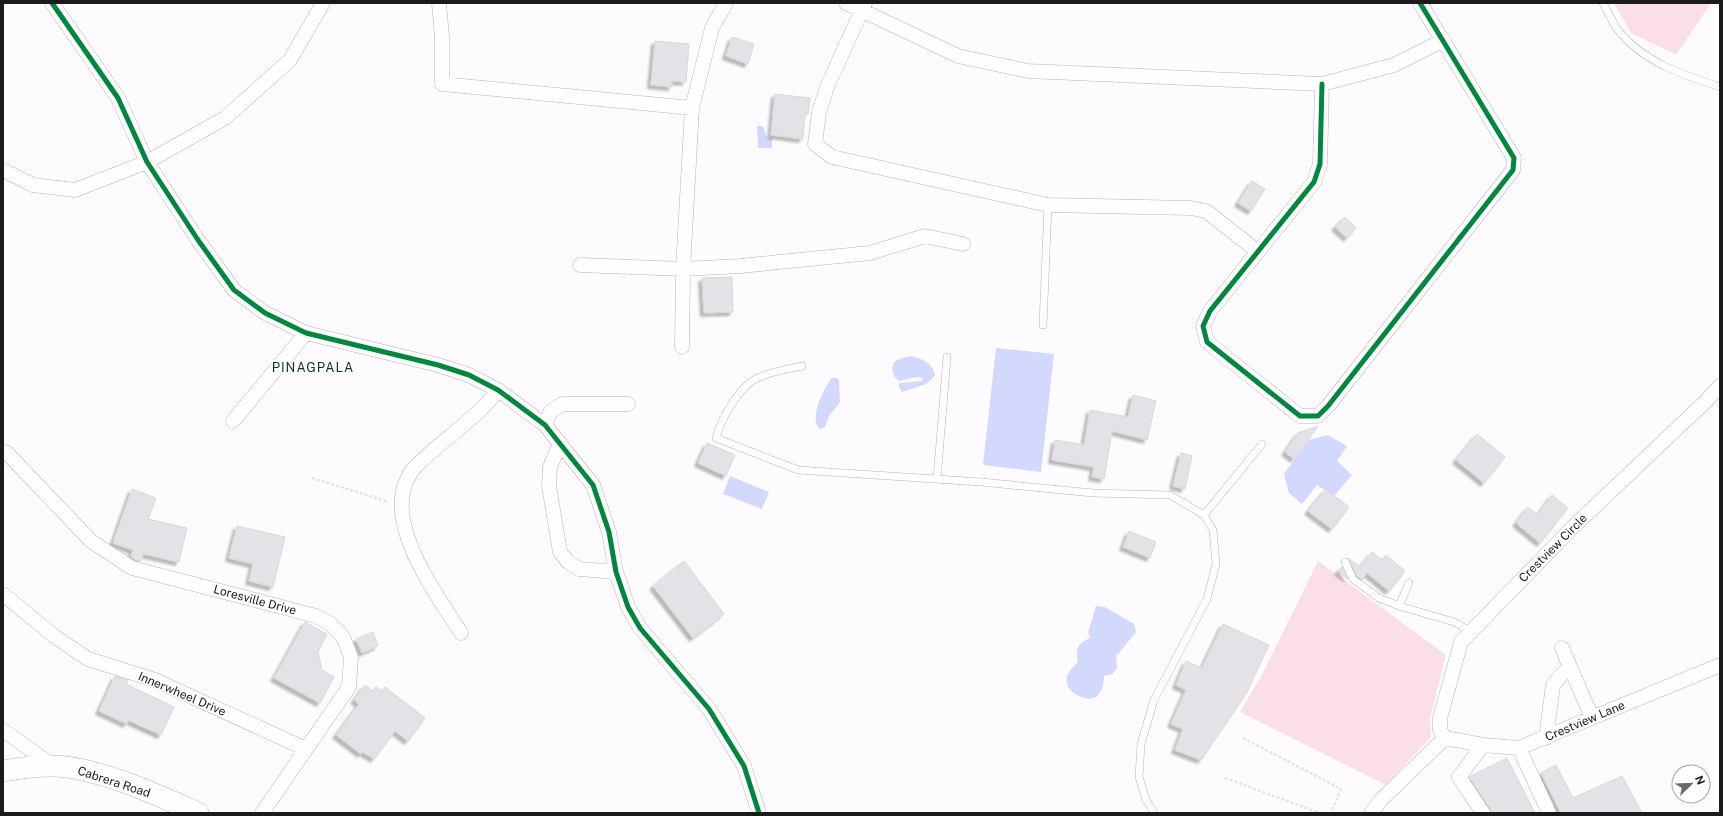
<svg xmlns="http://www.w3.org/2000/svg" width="1723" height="816" viewBox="0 0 1723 816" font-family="'Public Sans',sans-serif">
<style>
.green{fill:#fadfe7}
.water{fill:#d3d8fd}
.building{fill:#e4e2e6;stroke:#d8d7da;filter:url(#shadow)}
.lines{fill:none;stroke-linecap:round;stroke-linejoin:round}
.service-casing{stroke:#b7b5b7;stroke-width:8}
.minor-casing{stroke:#b7b5b7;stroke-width:15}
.secondary-casing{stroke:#b7b5b7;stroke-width:22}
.path{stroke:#e4e4e4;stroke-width:2.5;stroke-dasharray:3 2;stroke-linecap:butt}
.service{stroke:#fffeff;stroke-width:7}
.minor{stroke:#fffeff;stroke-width:14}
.secondary{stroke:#fffeff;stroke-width:21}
.cycleway-casing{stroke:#fff;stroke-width:8}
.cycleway{stroke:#00873e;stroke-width:5}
.labels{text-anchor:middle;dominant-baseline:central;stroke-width:3;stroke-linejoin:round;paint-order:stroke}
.street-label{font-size:12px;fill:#1d1a1e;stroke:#fff}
.neighbourhood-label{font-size:13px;letter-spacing:1px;fill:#0e2f37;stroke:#fff}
</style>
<defs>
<filter id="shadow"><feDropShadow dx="-3.5" dy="3.5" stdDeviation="1" flood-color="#0004"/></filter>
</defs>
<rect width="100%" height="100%" fill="#fdfbfd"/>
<!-- green -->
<path class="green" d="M 1614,3 L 1711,3 L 1676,55 L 1631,33 Z
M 1318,561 L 1446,655 L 1430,718 L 1431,737 L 1386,785 L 1240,712 L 1263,673 Z"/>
<!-- water -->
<path class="water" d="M 757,126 L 763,126 L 767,138 L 772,138 L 772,148 L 758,148 Z
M 996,348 L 1054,354 L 1041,472 L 983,465 Z
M 911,356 C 923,359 934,364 935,376 L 926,384 L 902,392 L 899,387 L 899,383 L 922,381 L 923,378 L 917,377 L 899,381 L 894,376 L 892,369 L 894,362 L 899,359 Z
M 832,378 L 837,378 L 839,380 L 840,402 L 829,416 L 825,427 L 820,429 C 808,420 824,387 832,378 Z
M 1328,435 L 1347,446 L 1337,461 L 1352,475 L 1334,496 L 1317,485 L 1302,504 L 1289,493 L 1284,474 L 1309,440 Z
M 730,476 L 769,492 L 762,509 L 723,494 Z
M 1096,606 L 1105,607 L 1134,624 L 1136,632 L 1119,653 L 1116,654 L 1117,668 L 1112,674 L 1104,676 C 1103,693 1097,704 1079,696 C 1061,687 1064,674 1078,662 C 1075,649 1078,643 1090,638 L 1088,633 Z"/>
<!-- building -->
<path class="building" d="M 732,37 L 754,44 L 748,64 L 726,56 Z
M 655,41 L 689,44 L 686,82 L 672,81 L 672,87 L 651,85 Z
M 775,94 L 810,98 L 808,114 L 805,114 L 803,139 L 771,135 Z
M 1252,181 L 1265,189 L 1251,211 L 1238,203 Z
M 1345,217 L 1356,228 L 1347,238 L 1335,227 Z
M 732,277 L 733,312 L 704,313 L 702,278 Z
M 1133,395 L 1156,401 L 1147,440 L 1112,431 L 1104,479 L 1092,477 L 1094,467 L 1052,460 L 1055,440 L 1084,445 L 1090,410 L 1128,417 Z
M 1318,426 L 1294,459 L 1285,452 L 1298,433 Z
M 1477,434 L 1505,457 L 1484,483 L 1456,460 Z
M 707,443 L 735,455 L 726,476 L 698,463 Z
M 1181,453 L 1192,456 L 1185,489 L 1173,486 Z
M 132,489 L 156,498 L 148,519 L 187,528 L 179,562 L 143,554 L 141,561 L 136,560 L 131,557 L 133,550 L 113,543 Z
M 1326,489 L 1349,507 L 1332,529 L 1308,511 Z
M 1552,495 L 1568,508 L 1540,543 L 1516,523 L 1528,507 L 1537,515 Z
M 237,526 L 285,537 L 273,587 L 249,581 L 253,564 L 229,558 Z
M 1129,531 L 1156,542 L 1150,558 L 1123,547 Z
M 1372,552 L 1382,560 L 1386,555 L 1405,571 L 1389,591 L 1367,573 L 1362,579 L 1357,576 L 1348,558 L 1360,567 Z
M 684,561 L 724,614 L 693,638 L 653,586 Z
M 1342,567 L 1348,579 L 1338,571 Z
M 305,622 L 327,634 L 318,652 L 322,670 L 334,677 L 320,703 L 274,678 Z
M 1223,624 L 1269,645 L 1247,692 L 1201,760 L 1175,750 L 1183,729 L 1171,724 L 1186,690 L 1176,685 L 1186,661 L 1202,668 Z
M 373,632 L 378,646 L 362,653 L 356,639 Z
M 115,676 L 128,680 L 126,684 L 174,707 L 161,735 L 128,720 L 127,724 L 99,711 Z
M 365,685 L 373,691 L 376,687 L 382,691 L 385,687 L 425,718 L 408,741 L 395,731 L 374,759 L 363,752 L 361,754 L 336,735 L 359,704 L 354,700 Z
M 1507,758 L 1535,813 L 1491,813 L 1490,808 L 1469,777 Z
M 1556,765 L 1573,798 L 1622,776 L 1642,813 L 1561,813 L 1541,773 Z"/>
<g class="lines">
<!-- service casing -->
<g class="service-casing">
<path id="service" d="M 1603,3 C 1608,12 1612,22 1618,30 C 1643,62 1683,75 1720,87
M 1043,325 L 1048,205
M 802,366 C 788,369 773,371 760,377 C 740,384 721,419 716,438 L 798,470 L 981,482 L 1093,493 L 1170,495 L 1204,515 L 1213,530 L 1216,564 L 1207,599 L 1154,700 L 1141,744 L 1139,777 L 1146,800 L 1154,813
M 937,479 L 947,357
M 1204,515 L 1262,444
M 1345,562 L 1353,579 L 1379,598 L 1399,606 L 1454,622 L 1470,631
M 1399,606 L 1409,583"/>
</g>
<!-- minor casing -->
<g class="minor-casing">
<path id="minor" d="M 52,3 L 118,98 L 147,162 L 198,240 L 234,290 L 265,313 L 306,333 L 438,365 L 469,375 L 498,390 L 545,425 L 593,485 L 609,532 L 616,572 L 628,607 L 640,628 L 709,709 L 744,766 L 759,813
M 439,3 L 442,37 L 442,84 L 692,108
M 846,3 L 958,56 L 1028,71 L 1322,84 L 1394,65 L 1444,40
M 865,3 L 827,87 L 819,112 L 815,144 L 832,157 L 1048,205 L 1191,208 L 1206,211 L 1257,251
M 1322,84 L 1320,164 L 1314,182 L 1210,311 L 1203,326 L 1207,342 L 1300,416 L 1318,416 L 1328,406 L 1513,170 L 1514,158 L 1420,3
M 3,170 L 33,185 L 75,190 L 147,162 L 225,118 L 290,60 L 323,3
M 580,265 L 683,269 L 740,266 L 870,253 L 925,236 L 963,244
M 682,347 L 683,269 L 692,108 L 712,28 L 726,3
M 233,421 L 306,333
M 545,425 L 551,411 L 562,404 L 628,404
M 560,443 L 550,467 L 549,486 L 560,552 L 568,562 L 579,569 L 616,572
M 3,451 L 7,453 L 91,541 L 132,568 L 316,616 L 331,624 L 343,637 L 351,657 L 349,687 L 262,813
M 3,594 L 54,636 L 88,659 L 155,680 L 306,749
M 461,633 C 435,591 371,509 419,463 C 445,438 476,419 498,390
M 1562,648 L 1592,718
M 3,730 L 53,766
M 1445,738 L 1440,730 L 1440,718 L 1461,642 L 1572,528 L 1705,402 L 1720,386
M 1445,738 L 1483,745 L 1519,748 L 1720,665
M 1546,738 L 1553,685 L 1563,673 L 1571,669
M 1519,748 L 1549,813
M 1371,813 L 1381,800 L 1445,738
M 1483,813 L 1459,777 L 1483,745"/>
</g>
<!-- secondary casing -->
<g class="secondary-casing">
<path id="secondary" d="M 3,771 C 19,768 36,766 52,766 C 94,766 158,795 198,813"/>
</g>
<!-- path -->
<path class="path" d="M 312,478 L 389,502
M 1243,738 L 1341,789 L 1331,813
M 1225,778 L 1320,813"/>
<!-- service -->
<use href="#service" class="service"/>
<!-- minor -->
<use href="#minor" class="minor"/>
<!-- secondary -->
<use href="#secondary" class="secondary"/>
<!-- cycleway casing -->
<g class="cycleway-casing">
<path id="cycleway" d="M 52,3 L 118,98 L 147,162 L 198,240 L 234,290 L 265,313 L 306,333 L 438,365 L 469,375 L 498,390 L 545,425 L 593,485 L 609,532 L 616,572 L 628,607 L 640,628 L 709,709 L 744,766 L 759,813
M 1322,84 L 1320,164 L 1314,182 L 1210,311 L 1203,326 L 1207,342 L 1300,416 L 1318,416 L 1328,406 L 1513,170 L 1514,158 L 1420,3"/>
</g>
<!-- cycleway -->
<use href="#cycleway" class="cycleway"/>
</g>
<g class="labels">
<!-- street labels -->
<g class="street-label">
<text transform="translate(1553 548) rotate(-45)">Crestview Circle</text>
<text transform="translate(255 600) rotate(15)">Loresville Drive</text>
<text transform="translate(182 694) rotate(23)">Innerwheel Drive</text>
<text transform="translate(1585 721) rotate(-23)">Crestview Lane</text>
<text transform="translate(114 782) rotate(18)">Cabrera Road</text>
</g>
<!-- neighbourhood labels -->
<g class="neighbourhood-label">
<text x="313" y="367">PINAGPALA</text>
</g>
</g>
<!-- border -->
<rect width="1723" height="816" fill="none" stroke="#1d1a1e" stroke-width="8"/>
<!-- north arrow -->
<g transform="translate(1691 784) rotate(67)"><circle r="19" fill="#ffffff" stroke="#a5a3a5"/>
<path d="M0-3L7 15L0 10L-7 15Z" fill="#6b696c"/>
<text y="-6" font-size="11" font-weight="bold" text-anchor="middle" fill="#1d1a1e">N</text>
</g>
</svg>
